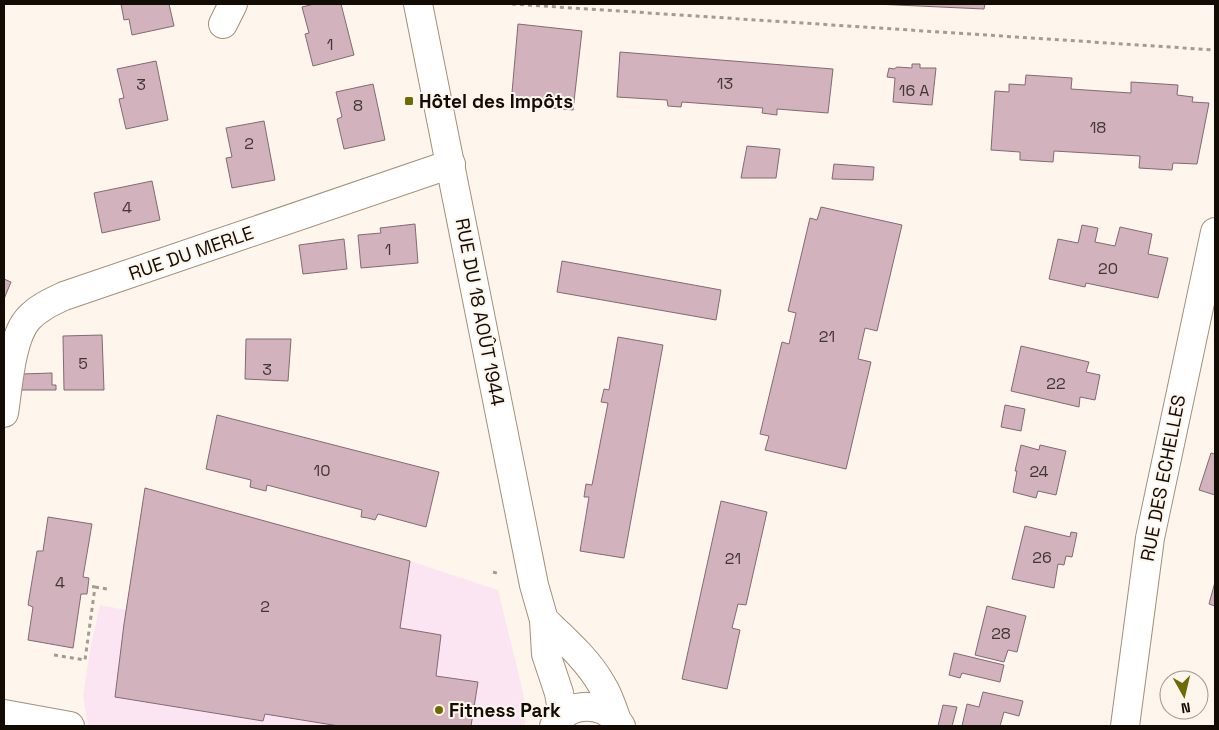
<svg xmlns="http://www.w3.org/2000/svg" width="1219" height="730" viewBox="0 0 1219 730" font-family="'Space Grotesk',sans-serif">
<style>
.commercial{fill:#fbe5f3}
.building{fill:#d1b2bd;stroke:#846973}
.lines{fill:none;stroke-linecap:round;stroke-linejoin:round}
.street-casing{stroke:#a28f7a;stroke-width:30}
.secondary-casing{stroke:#a28f7a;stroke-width:30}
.path{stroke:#a49c93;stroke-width:3;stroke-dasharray:4 4;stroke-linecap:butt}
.street{stroke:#fff;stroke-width:28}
.secondary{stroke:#fff;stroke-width:28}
.poi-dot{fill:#6e6b07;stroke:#fef5ec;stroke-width:2}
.labels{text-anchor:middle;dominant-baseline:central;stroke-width:4;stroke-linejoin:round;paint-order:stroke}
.number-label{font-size:16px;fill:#423633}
.poi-label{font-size:19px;font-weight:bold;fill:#130c05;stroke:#fef5ec;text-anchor:start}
.street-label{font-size:19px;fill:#130c05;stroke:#fef5ec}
</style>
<rect width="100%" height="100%" fill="#fef5ec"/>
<!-- commercial -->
<path class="commercial" d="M 145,488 L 410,561 L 498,590 L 522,688 L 526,709 L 525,726 L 88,726 L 83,696 L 90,650 L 100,605 L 126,610 Z"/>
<!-- building -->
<path class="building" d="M 121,4 L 169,4 L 174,26 L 132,35 L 129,19 L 124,20 Z
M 314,4 L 341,4 L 354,55 L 313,66 L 305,34 L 309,33 L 302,7 Z
M 875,4 L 985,4 L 984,9 Z
M 518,24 L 582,31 L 573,110 L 511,104 Z
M 620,52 L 833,69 L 828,113 L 777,109 L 777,115 L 762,113 L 763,108 L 682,102 L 681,107 L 668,106 L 667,100 L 617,97 Z
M 156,61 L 168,120 L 126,129 L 119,99 L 124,98 L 117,69 Z
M 912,64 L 920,64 L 920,68 L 936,68 L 932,105 L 893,102 L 895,78 L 887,77 L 889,68 L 894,69 L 897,67 L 912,68 Z
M 1026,75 L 1072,78 L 1071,89 L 1131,93 L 1131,82 L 1178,85 L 1177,95 L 1193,97 L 1192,102 L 1209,103 L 1197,164 L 1173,163 L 1172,170 L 1139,168 L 1140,156 L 1054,151 L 1053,162 L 1020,160 L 1020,152 L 991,150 L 995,91 L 1009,92 L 1009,84 L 1025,85 Z
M 373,84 L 385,140 L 344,149 L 337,119 L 342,117 L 336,92 Z
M 264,121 L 275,180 L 232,188 L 226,158 L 232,157 L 226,128 Z
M 747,146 L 780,149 L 776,178 L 741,178 Z
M 834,164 L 874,167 L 873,180 L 832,179 Z
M 152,181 L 160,220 L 102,233 L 94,193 Z
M 821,207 L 902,225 L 877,331 L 865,328 L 858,359 L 871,362 L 846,469 L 765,450 L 769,436 L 760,434 L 782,342 L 789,344 L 796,313 L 788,311 L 810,218 L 817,220 Z
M 415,224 L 418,263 L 361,268 L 358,235 L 381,233 L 380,228 Z
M 1082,225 L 1098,228 L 1095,242 L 1115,246 L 1120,227 L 1152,234 L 1148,254 L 1168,258 L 1158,298 L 1086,283 L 1085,287 L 1049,279 L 1058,239 L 1078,243 Z
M 344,239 L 347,269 L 303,274 L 299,245 Z
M 562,261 L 721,290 L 716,320 L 557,292 Z
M 4,279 L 11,282 L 4,299 Z
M 102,335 L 104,390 L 64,390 L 63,336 Z
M 618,337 L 663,345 L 624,558 L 580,551 L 589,497 L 584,497 L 586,484 L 592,485 L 608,403 L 601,402 L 604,389 L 609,390 Z
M 246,339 L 291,339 L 288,381 L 245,379 Z
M 1021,346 L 1089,362 L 1086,372 L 1100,375 L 1095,400 L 1080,397 L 1079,407 L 1011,391 Z
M 52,373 L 52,385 L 56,385 L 56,390 L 20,390 L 22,374 Z
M 1005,405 L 1025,409 L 1021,431 L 1001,427 Z
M 217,415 L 439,472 L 426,527 L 378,514 L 375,520 L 368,518 L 361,517 L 362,510 L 267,485 L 266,491 L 250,487 L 251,480 L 206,469 Z
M 1021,445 L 1039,450 L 1040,445 L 1066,451 L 1056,495 L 1038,491 L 1036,498 L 1013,492 L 1017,471 L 1015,471 Z
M 1211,453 L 1215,454 L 1215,495 L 1199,490 Z
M 145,488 L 410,561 L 400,628 L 441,635 L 436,676 L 478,682 L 471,726 L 339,726 L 265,714 L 263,721 L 115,697 L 124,624 Z
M 721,501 L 767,512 L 746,605 L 738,604 L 732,628 L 740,630 L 727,689 L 682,679 Z
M 48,517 L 92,524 L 83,577 L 89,578 L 87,594 L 81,594 L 73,648 L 28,640 L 33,607 L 28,605 L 37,551 L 43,551 Z
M 1025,526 L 1070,537 L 1071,532 L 1077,533 L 1072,557 L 1066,556 L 1064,565 L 1058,564 L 1054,588 L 1012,579 Z
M 1215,582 L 1215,606 L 1209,604 Z
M 987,606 L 1026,616 L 1017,652 L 1008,650 L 1004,662 L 975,655 Z
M 954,653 L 1004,665 L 1000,682 L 962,673 L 960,678 L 949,675 Z
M 983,692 L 1023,701 L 1019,716 L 1004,712 L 1000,726 L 962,726 L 967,704 L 979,707 Z
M 943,705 L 957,707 L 952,726 L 938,726 Z"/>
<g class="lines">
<!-- street casing -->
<g class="street-casing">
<path id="street" d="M 223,24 L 233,4
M 4,413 C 8,388 11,338 28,319 C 38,308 51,302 64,296 L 451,164
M 4,714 L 70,726
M 1125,726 L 1150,538 L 1215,232"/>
</g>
<!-- secondary casing -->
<g class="secondary-casing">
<path id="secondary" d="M 418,4 L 534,585 L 544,620 L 546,654 L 559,693 L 563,716
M 544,620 C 565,640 588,660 602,685 C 609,696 613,709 617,721
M 554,726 C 569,700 605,701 621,726"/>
</g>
<!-- path -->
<path class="path" d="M 512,4 L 1215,50
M 493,572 L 500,574
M 95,587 L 107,589
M 54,655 L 85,660 L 95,587 L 89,586"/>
<!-- street -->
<use href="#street" class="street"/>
<!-- secondary -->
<use href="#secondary" class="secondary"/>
</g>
<!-- markers -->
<g class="poi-dot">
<rect x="404" y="96" width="10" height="10" rx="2.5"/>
<circle cx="439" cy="710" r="5"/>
</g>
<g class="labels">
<!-- number labels -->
<g class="number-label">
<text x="330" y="44">1</text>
<text x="725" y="83">13</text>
<text x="141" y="84">3</text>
<text x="914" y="90">16 A</text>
<text x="358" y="105">8</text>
<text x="1098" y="127">18</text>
<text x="249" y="143">2</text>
<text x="127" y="207">4</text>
<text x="388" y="249">1</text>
<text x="1108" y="268">20</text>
<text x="827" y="336">21</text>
<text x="83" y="363">5</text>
<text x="267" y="369">3</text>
<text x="1056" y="383">22</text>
<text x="322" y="470">10</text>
<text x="1039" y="471">24</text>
<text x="1042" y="557">26</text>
<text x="733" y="558">21</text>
<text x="60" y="582">4</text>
<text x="265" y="606">2</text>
<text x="1001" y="633">28</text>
</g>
<!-- poi labels -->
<g class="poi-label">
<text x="419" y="101">Hôtel des Impôts</text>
<text x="449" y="710">Fitness Park</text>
</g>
<!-- street labels -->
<g class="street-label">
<text transform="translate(191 253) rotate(-19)">RUE DU MERLE</text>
<text transform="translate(480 312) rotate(79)">RUE DU 18 AOÛT 1944</text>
<text transform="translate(1163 478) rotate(-79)">RUE DES ECHELLES</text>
</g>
</g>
<!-- border -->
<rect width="1219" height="730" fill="none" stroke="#130c05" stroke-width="10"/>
<!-- north arrow -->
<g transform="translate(1184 695) rotate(172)"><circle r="24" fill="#fef5ec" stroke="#a09890"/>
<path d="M0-4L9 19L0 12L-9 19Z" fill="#6e6b07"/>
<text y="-8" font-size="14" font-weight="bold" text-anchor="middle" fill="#130c05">N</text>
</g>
</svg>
